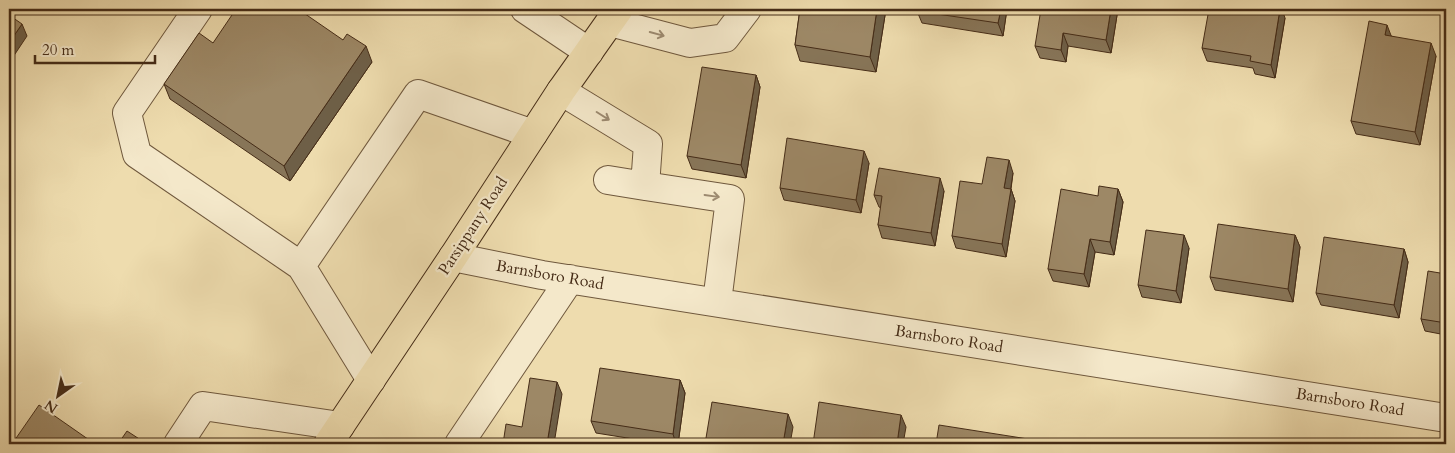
<svg xmlns="http://www.w3.org/2000/svg" width="1455" height="453" viewBox="0 0 1455 453" font-family="Cardo,serif">
<style>
.lines{fill:none;stroke-linecap:round;stroke-linejoin:round}
.minor-casing{stroke:#6f583d;stroke-width:30}
.major-casing{stroke:#452c17;stroke-width:30}
.minor{stroke:#f4e8ca;stroke-width:28}
.major{stroke:#eedcae;stroke-width:28}
.wall{fill:#877558;stroke:#452c17}
.shaded-wall{fill:#6e5f47;stroke:#452c17}
.building{fill:#9d8866;stroke:#452c17}
.oneway{stroke:#9c8a70}
.labels{text-anchor:middle;dominant-baseline:central;stroke-width:4.5;stroke-linejoin:round;paint-order:stroke}
.street-label{font-size:16px;fill:#452c17;stroke:#f4e8ca}
</style>
<rect width="100%" height="100%" fill="#eedcae"/>
<filter id="stains"><feTurbulence type="fractalNoise" baseFrequency=".004" numOctaves="4"/><feColorMatrix values="0 0 0 0 .2 0 0 0 0 .09 0 0 0 0 .02 0 0 0 .5 -.17"/></filter>
<radialGradient id="worn" r=".72"><stop offset=".6" stop-color="#630" stop-opacity="0"/><stop offset="1" stop-color="#630" stop-opacity=".3"/></radialGradient>
<g class="lines">
<!-- minor casing -->
<g class="minor-casing">
<path id="minor" d="M 198,9 L 127,113 L 137,154 L 301,266 L 371,380
M 525,9 L 589,52
M 610,22 L 690,43 L 725,38 L 747,9
M 561,91 L 648,144 L 645,186 L 730,199 L 717,302
M 608,180 L 645,186
M 453,257 L 542,275 L 1446,418
M 301,266 L 418,94 L 533,134
M 178,444 L 203,406 L 340,426
M 459,444 L 570,279"/>
</g>
<!-- major casing -->
<g class="major-casing">
<path id="major" d="M 328,444 L 453,257 L 561,91 L 619,9"/>
</g>
<!-- minor -->
<use href="#minor" class="minor"/>
<!-- major -->
<use href="#major" class="major"/>
</g>
<!-- wall -->
<path class="wall" d="M 800,9 L 886,9 L 876,72 L 800,61 L 795,45 Z
M 1007,9 L 1003,36 L 922,23 L 917,11 Z
M 1118,9 L 1111,53 L 1068,46 L 1066,62 L 1040,58 L 1035,46 Z
M 1285,18 L 1275,78 L 1255,74 L 1253,68 L 1207,61 L 1202,48 Z
M 1391,36 L 1436,56 L 1420,145 L 1356,134 L 1351,121 Z
M 213,43 L 372,62 L 290,181 L 170,99 L 164,84 Z
M 756,75 L 760,87 L 746,178 L 692,169 L 687,156 Z
M 869,163 L 861,213 L 784,200 L 780,188 Z
M 1013,173 L 1011,189 L 1015,201 L 1006,257 L 956,248 L 952,236 L 982,184 Z
M 1118,189 L 1123,202 L 1114,255 L 1095,252 L 1089,287 L 1053,281 L 1048,269 L 1098,196 Z
M 944,191 L 935,246 L 882,238 L 878,225 L 881,208 L 879,207 L 874,195 Z
M 1295,235 L 1300,247 L 1293,302 L 1215,290 L 1210,277 Z
M 1189,248 L 1181,303 L 1142,297 L 1138,285 Z
M 1404,249 L 1408,262 L 1399,318 L 1321,305 L 1316,293 Z
M 1446,274 L 1446,335 L 1425,331 L 1421,319 Z
M 680,380 L 685,393 L 678,444 L 665,444 L 596,433 L 591,421 Z"/>
<!-- shaded-wall -->
<path class="shaded-wall" d="M 877,9 L 886,9 L 876,72 L 870,57 Z
M 1001,9 L 1007,9 L 1003,36 L 998,23 Z
M 1111,9 L 1118,9 L 1111,53 L 1106,40 Z
M 1280,9 L 1282,9 L 1285,18 L 1275,78 L 1271,65 Z
M 22,24 L 27,36 L 9,63 L 9,43 Z
M 1387,25 L 1392,38 L 1385,35 Z
M 1063,33 L 1068,46 L 1066,62 L 1061,50 Z
M 1431,43 L 1436,56 L 1420,145 L 1415,132 Z
M 366,46 L 372,62 L 290,181 L 284,166 Z
M 756,75 L 760,87 L 746,178 L 741,165 Z
M 864,151 L 869,163 L 861,213 L 856,200 Z
M 1009,160 L 1013,173 L 1009,200 L 1011,189 L 1015,201 L 1006,257 L 1002,244 L 1004,188 Z
M 940,178 L 944,191 L 935,246 L 931,233 Z
M 1118,189 L 1123,202 L 1114,255 L 1110,242 Z
M 1184,235 L 1189,248 L 1181,303 L 1176,291 Z
M 1295,235 L 1300,247 L 1293,302 L 1288,289 Z
M 1090,239 L 1095,252 L 1089,287 L 1084,274 Z
M 1404,249 L 1408,262 L 1399,318 L 1394,305 Z
M 680,380 L 685,393 L 678,444 L 676,444 L 673,434 Z
M 557,382 L 562,394 L 554,444 L 547,444 Z
M 788,414 L 793,427 L 790,444 L 783,444 Z
M 901,415 L 906,427 L 903,444 L 897,444 Z"/>
<!-- building -->
<path class="building" d="M 236,9 L 298,9 L 343,40 L 347,34 L 366,46 L 284,166 L 164,84 L 199,33 L 213,43 Z
M 800,9 L 877,9 L 870,57 L 795,45 Z
M 917,9 L 1001,9 L 998,23 L 917,11 Z
M 1041,9 L 1111,9 L 1106,40 L 1063,33 L 1061,50 L 1035,46 Z
M 1209,9 L 1280,9 L 1271,65 L 1250,61 L 1251,56 L 1202,48 Z
M 9,15 L 22,24 L 9,43 Z
M 1369,21 L 1387,25 L 1385,35 L 1431,43 L 1415,132 L 1351,121 Z
M 702,67 L 756,75 L 741,165 L 687,156 Z
M 787,138 L 864,151 L 856,200 L 780,188 Z
M 987,157 L 1009,160 L 1004,188 L 1011,189 L 1002,244 L 952,236 L 960,181 L 982,184 Z
M 879,168 L 940,178 L 931,233 L 878,225 L 882,196 L 874,195 Z
M 1099,186 L 1118,189 L 1110,242 L 1090,239 L 1084,274 L 1048,269 L 1061,189 L 1098,196 Z
M 1218,224 L 1295,235 L 1288,289 L 1210,277 Z
M 1146,230 L 1184,235 L 1176,291 L 1138,285 Z
M 1324,237 L 1404,249 L 1394,305 L 1316,293 Z
M 1428,271 L 1446,274 L 1446,323 L 1421,319 Z
M 600,368 L 680,380 L 673,434 L 591,421 Z
M 530,378 L 557,382 L 547,444 L 503,444 L 506,424 L 522,427 Z
M 712,402 L 788,414 L 783,444 L 705,444 Z
M 819,402 L 901,415 L 897,444 L 813,444 Z
M 39,405 L 95,444 L 12,444 Z
M 939,425 L 1047,442 L 1047,444 L 936,444 Z
M 127,431 L 147,444 L 118,444 Z
M 1110,440 L 1137,444 L 1110,444 Z"/>
<!-- one-way arrows -->
<defs><path id="oneway-shaft" d="M-6 0H5M1.5-3L5.5 0L1.5 3" fill="none" stroke-width="1.6" stroke-linecap="round" stroke-linejoin="round" transform="scale(1.25)"/></defs>
<g class="oneway">
<use href="#oneway-shaft" transform="translate(657 34) rotate(15)"/>
<use href="#oneway-shaft" transform="translate(603 116) rotate(32)"/>
<use href="#oneway-shaft" transform="translate(712 196) rotate(8)"/>
</g>
<g class="labels">
<!-- street labels -->
<g class="street-label">
<text transform="translate(473 226) rotate(-57)">Parsippany Road</text>
<text transform="translate(550 275) rotate(10)">Barnsboro Road</text>
<text transform="translate(949 339) rotate(9)">Barnsboro Road</text>
<text transform="translate(1350 402) rotate(9)">Barnsboro Road</text>
</g>
</g>
<!-- margin -->
<rect width="1455" height="453" fill="none" stroke="#eedcae" stroke-width="30"/>
<rect x="10" y="10" width="1435" height="433" fill="none" stroke="#452c17" stroke-width="2.5"/>
<rect x="15" y="15" width="1425" height="423" fill="none" stroke="#452c17"/>
<!-- north arrow -->
<g transform="translate(58 396) rotate(213)" stroke="#f4e8ca" stroke-width="4" paint-order="stroke">
<path d="M0-4L9 19L0 12L-9 19Z" fill="#452c17"/>
<text y="-8" font-size="14" font-weight="bold" text-anchor="middle" fill="#452c17">N</text>
</g>
<!-- scale -->
<path d="M35 55v8h120v-8" fill="none" stroke="#452c17" stroke-width="2.5"/>
<text x="42" y="55" font-size="15" fill="#452c17" stroke="#f4e8ca" stroke-width="4" paint-order="stroke">20 m</text>
<rect width="100%" height="100%" filter="url(#stains)"/>
<rect width="100%" height="100%" fill="url(#worn)"/>
</svg>
